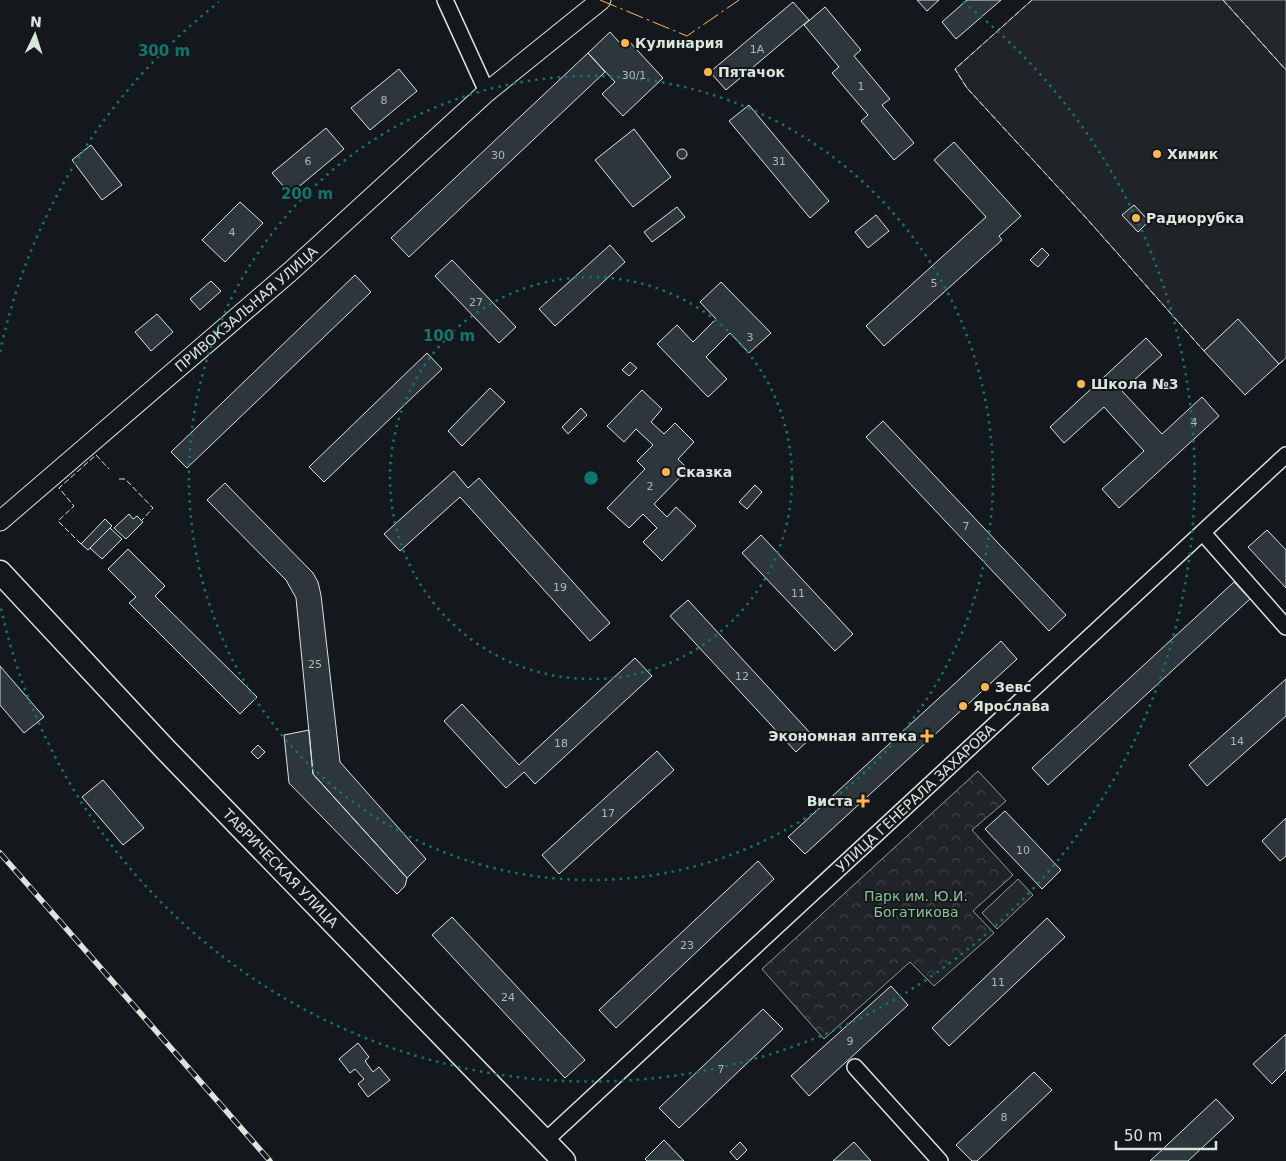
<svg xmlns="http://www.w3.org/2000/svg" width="1286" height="1161" viewBox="0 0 1286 1161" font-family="'DejaVu Sans',sans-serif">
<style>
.green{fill:#202428;stroke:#939e99}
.forest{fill:url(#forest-crowns);stroke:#939e99}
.parking{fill:#24282b;stroke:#939e99}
.building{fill:#2c363c;stroke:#d8e6dc}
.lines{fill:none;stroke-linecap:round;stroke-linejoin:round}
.minor-casing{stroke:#d8e6dc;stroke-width:18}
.major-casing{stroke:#d8e6dc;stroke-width:21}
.highway-casing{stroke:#d8e6dc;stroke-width:25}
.minor{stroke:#14181c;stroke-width:15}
.major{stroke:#14181c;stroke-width:19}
.highway{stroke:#14181c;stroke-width:22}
.rail-casing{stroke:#d8e6dc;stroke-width:5.5}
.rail{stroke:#14181c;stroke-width:4;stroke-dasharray:11;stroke-linecap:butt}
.fence{stroke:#d8e6dc;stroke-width:1;stroke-dasharray:6 2.5;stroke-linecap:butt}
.power{stroke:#ffb74d;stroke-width:1;stroke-dasharray:18 4 2.5 4;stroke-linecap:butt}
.ring{fill:none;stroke:#0f766e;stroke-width:2.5;stroke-dasharray:2.5 5}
.poi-dot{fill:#ffb74d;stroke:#14181c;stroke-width:2}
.labels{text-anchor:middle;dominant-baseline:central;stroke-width:4;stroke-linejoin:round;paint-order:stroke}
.number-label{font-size:11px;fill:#adbab4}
.poi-label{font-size:14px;font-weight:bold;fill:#d8e6dc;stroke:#14181c;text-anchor:start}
.street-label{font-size:14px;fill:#d8e6dc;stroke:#14181c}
.park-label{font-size:14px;fill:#8ac095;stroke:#14181c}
.centre{fill:#0f766e;stroke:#14181c;stroke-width:2.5}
.ring-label{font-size:15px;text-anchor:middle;font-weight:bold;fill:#0f766e;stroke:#14181c;stroke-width:4;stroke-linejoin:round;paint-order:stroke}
</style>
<defs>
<pattern id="forest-crowns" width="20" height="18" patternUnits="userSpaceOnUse" patternTransform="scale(1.25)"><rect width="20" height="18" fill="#202428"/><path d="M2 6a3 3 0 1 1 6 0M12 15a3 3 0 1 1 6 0" fill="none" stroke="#404447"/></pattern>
</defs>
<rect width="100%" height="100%" fill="#14181c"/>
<!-- green -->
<path class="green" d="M 1032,0 L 1223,0 L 1286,70 L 1286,358 L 1279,364 L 1238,320 L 1204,351 L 1088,220 L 967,88 L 955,69 Z"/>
<!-- forest -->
<path class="forest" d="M 978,771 L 1006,801 L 972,830 L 1013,875 L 973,911 L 994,933 L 934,986 L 910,962 L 824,1039 L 762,969 Z"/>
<!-- parking -->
<path class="parking" d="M 1223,0 L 1286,0 L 1286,70 Z
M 1018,879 L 1033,895 L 997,929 L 982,913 Z"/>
<!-- building -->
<path class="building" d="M 917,0 L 939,0 L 927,11 Z
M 967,0 L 1001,0 L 956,39 L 942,22 Z
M 793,2 L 809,20 L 726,90 L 710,72 Z
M 825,7 L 861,50 L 854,56 L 890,99 L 882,105 L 914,143 L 894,160 L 861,121 L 868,115 L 832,73 L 839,67 L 804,25 Z
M 610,32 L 620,43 L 626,38 L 663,78 L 623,116 L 602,94 L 615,82 L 588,53 Z
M 588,53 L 605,72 L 409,257 L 391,238 Z
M 399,69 L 417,91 L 370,130 L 351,108 Z
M 749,105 L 829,201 L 810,218 L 729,121 Z
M 326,128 L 344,149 L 290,194 L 272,173 Z
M 634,129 L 671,177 L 633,207 L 595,160 Z
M 954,142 L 1021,216 L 999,236 L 1002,240 L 884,346 L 866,326 L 986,217 L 934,160 Z
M 91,145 L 122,185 L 102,200 L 72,160 Z
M677 154a5 5 0 1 1 10 0a5 5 0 1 1-10 0Z
M 240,202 L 263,223 L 225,262 L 202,240 Z
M 1134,205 L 1149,221 L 1138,232 L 1122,215 Z
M 677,207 L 685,217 L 652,242 L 644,232 Z
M 876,215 L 889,231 L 868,248 L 855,232 Z
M 610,245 L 625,262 L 555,326 L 539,309 Z
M 1042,248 L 1049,255 L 1038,267 L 1030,260 Z
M 452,260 L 516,327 L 499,343 L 435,276 Z
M 355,275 L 371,292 L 187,468 L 171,452 Z
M 211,281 L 221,291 L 200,310 L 190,299 Z
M 721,282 L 771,333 L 749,353 L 730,333 L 706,357 L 727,379 L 708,397 L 657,344 L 677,325 L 693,342 L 716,319 L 700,302 Z
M 157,314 L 173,332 L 151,351 L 135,332 Z
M 1238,319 L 1279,364 L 1245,395 L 1204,351 Z
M 1146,338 L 1162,355 L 1122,391 L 1162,434 L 1202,397 L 1219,416 L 1119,508 L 1102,489 L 1144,451 L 1104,407 L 1064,443 L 1050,427 Z
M 427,353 L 442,369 L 324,482 L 309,467 Z
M 630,362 L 637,368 L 629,376 L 622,370 Z
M 490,388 L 505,402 L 462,446 L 448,431 Z
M 642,390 L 662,409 L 651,422 L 664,434 L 675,423 L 694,442 L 678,459 L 688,469 L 654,504 L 667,517 L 676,507 L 696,526 L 662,561 L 643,542 L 657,528 L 643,514 L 629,528 L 607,508 L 645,469 L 637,461 L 653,445 L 636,429 L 624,442 L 607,426 Z
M 581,408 L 587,415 L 568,434 L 562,427 Z
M 883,421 L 1066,615 L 1049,631 L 866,437 Z
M 454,471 L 468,488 L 479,478 L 610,623 L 590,641 L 460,497 L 400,551 L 384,534 Z
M 225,483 L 313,573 L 318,582 L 321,595 L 340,762 L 426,859 L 407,878 L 313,774 L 296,598 L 286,580 L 207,500 Z
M 755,485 L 762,492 L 747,509 L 739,502 Z
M 129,514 L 133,519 L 137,516 L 143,522 L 126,539 L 114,528 Z
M 105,519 L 112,526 L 88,550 L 81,544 Z
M 110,528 L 122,539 L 102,559 L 90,548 Z
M 1267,530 L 1286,550 L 1286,588 L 1248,547 Z
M 761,535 L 853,634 L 835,651 L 742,553 Z
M 128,549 L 165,586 L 155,596 L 257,697 L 240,714 L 129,603 L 136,597 L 108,569 Z
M 1234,582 L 1250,599 L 1048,785 L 1032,768 Z
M 688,600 L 813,736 L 796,752 L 670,616 Z
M 1001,641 L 1017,659 L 805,854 L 788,837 Z
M 635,658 L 652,676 L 535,784 L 524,772 L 506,788 L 444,721 L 462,704 L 519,765 Z
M 0,666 L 44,717 L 24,733 L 0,705 Z
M 1286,679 L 1286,716 L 1207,786 L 1189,765 Z
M 309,730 L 313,774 L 407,878 L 405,886 L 397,894 L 289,783 L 284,735 Z
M 258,745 L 265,752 L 258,759 L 251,752 Z
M 657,751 L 674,770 L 559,874 L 542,855 Z
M 103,780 L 144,828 L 123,845 L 82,797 Z
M 1005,811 L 1061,870 L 1042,889 L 985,829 Z
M 1286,818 L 1286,856 L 1280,861 L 1262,841 Z
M 758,861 L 774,879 L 616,1028 L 599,1010 Z
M 452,917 L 585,1060 L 565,1078 L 432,935 Z
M 1047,918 L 1065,937 L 949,1046 L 932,1028 Z
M 891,986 L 908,1005 L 809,1096 L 791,1076 Z
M 763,1009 L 783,1029 L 679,1128 L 659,1108 Z
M 1286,1034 L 1286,1070 L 1272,1084 L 1253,1064 Z
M 358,1043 L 369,1057 L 365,1061 L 373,1072 L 379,1067 L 390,1080 L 368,1097 L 358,1084 L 364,1079 L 355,1069 L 350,1073 L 339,1059 Z
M 1034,1072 L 1052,1090 L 977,1161 L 972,1161 L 956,1145 Z
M 1216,1099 L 1234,1118 L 1188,1161 L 1150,1161 Z
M 664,1140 L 684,1161 L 647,1161 L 645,1159 Z
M 740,1142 L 747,1150 L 737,1160 L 730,1152 Z
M 854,1142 L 871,1161 L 833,1161 Z"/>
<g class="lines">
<!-- minor casing -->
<g class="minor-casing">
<g id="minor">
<path d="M 445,0 L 487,92"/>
<path d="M 1203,533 L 1286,627"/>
<path d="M 855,1067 L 940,1161"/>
<path id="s1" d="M 545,1141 L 1286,455"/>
</g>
</g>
<!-- major casing -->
<g class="major-casing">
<g id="major">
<path id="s2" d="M 0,521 L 291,271 L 487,92 L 601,0"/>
</g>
</g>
<!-- highway casing -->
<g class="highway-casing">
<g id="highway">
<path id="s3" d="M 0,572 L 165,749 L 564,1161"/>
</g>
</g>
<!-- minor -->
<use href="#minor" class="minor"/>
<!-- major -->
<use href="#major" class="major"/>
<!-- highway -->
<use href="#highway" class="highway"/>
<!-- rail casing -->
<g class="rail-casing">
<path id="rail" d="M 0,853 L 270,1161"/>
</g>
<!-- rail -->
<use href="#rail" class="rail"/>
<!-- fence -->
<path class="fence" d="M 1032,0 L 955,69 L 967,88 L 1088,220 L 1204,351
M 1223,0 L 1286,70
M 1279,364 L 1286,358
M 119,479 L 125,479 L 153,508 L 141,521
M 81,544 L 58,521 L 74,506 L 59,488 L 96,455 L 109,469"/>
<!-- power -->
<path class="power" d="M 600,0 L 687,36 L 739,0"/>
</g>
<!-- distance rings -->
<g class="ring">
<circle cx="591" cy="478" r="201"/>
<circle cx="591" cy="478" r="402"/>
<path d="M0 352A604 604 0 0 1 219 2M963 2A604 604 0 1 1 0 604"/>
</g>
<!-- markers -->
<g class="poi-dot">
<circle cx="625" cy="43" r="5"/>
<circle cx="708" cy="72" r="5"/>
<circle cx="1157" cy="154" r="5"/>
<circle cx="1136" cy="218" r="5"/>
<circle cx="1081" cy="384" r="5"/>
<circle cx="666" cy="472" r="5"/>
<circle cx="985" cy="687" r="5"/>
<circle cx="963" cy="706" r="5"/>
<path d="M924.5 728.5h5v5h5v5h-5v5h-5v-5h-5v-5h5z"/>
<path d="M860.5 793.5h5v5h5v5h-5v5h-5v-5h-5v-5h5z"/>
</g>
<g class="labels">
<!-- number labels -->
<g class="number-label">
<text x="757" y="49">1А</text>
<text x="634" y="75">30/1</text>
<text x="861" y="86">1</text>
<text x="384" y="100">8</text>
<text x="498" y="155">30</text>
<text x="308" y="161">6</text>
<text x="779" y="161">31</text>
<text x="232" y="232">4</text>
<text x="934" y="283">5</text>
<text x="476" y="302">27</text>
<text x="750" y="337">3</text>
<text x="1194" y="422">4</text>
<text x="650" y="486">2</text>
<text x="966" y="526">7</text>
<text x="560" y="587">19</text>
<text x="798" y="593">11</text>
<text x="315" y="664">25</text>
<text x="742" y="676">12</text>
<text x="1237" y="741">14</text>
<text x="561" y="743">18</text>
<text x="608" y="813">17</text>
<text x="1023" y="850">10</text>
<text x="687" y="945">23</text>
<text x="998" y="982">11</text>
<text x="508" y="997">24</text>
<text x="850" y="1041">9</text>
<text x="721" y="1069">7</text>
<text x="1004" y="1117">8</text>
</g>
<!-- poi labels -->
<g class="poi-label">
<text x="635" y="43">Кулинария</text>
<text x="718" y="72">Пятачок</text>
<text x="1167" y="154">Химик</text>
<text x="1146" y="218">Радиорубка</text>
<text x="1091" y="384">Школа №3</text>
<text x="676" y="472">Сказка</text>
<text x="995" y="687">Зевс</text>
<text x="973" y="706">Ярослава</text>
<text x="917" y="736" text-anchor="end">Экономная аптека</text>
<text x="853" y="801" text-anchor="end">Виста</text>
</g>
<!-- street labels -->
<g class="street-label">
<text stroke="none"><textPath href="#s2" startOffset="325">ПРИВОКЗАЛЬНАЯ УЛИЦА</textPath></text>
<text stroke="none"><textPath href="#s1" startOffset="505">УЛИЦА ГЕНЕРАЛА ЗАХАРОВА</textPath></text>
<text stroke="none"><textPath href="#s3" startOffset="408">ТАВРИЧЕСКАЯ УЛИЦА</textPath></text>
</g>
<!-- park labels -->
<g class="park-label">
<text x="916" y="896">Парк им. Ю.И.<tspan x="916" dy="16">Богатикова</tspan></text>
</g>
</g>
<circle cx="591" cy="478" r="8" class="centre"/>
<g class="ring-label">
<text x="164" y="56">300 m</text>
<text x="307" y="199">200 m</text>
<text x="449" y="341">100 m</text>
</g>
<!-- north arrow -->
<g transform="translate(35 35) rotate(4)" stroke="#14181c" stroke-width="4" paint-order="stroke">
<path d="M0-4L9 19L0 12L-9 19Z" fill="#d8e6dc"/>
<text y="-8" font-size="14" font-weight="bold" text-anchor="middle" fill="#d8e6dc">N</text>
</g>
<!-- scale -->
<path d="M1116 1141v8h100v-8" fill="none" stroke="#d8e6dc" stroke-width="2.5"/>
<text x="1124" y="1141" font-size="15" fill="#d8e6dc" stroke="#14181c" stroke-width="4" paint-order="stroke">50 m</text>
</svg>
